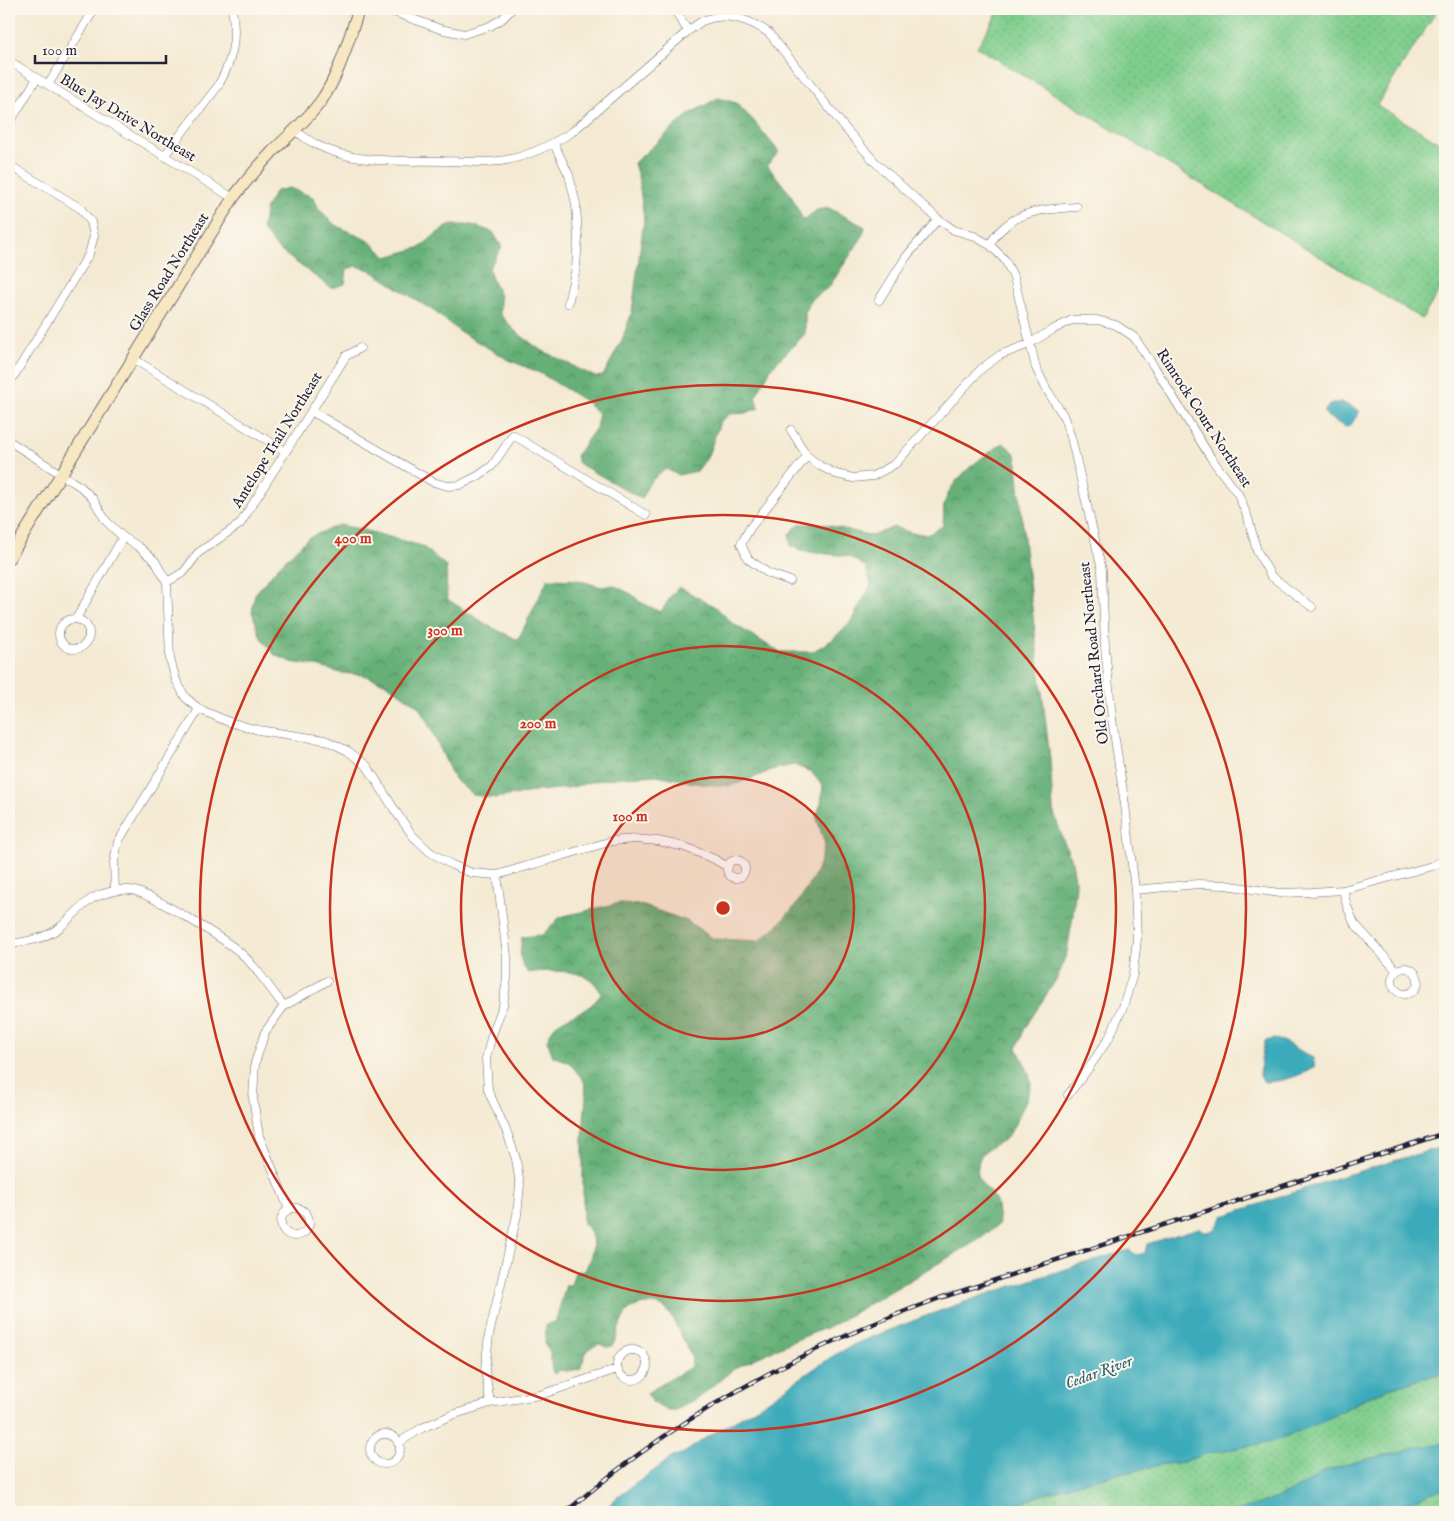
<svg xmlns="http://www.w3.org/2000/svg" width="1454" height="1521" viewBox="0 0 1454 1521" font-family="'IM FELL English',serif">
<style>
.forest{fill:url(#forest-crowns);stroke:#44695a}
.park{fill:url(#park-dots);stroke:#507864}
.water{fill:#3baaba;stroke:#2e667a}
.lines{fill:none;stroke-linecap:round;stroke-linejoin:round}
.street-casing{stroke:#6c6870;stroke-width:9}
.secondary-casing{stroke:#6c6870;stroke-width:13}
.street{stroke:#fff;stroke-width:8}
.secondary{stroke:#f7e8c3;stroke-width:11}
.rail-casing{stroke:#22223b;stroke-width:4.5}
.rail{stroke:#fbf7ec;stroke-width:2.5;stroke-dasharray:8;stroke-linecap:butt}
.ring{fill:none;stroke:#c8321e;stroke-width:2.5}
.labels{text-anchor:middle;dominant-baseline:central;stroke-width:4;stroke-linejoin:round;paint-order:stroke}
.street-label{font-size:15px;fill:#22223b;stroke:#fbf7ec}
.water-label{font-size:16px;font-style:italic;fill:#2d5f74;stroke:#fbf7ec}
.centre{fill:#c8321e;stroke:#fbf7ec;stroke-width:2.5}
.ring-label{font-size:15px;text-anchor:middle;font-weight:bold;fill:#c8321e;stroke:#fbf7ec;stroke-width:4;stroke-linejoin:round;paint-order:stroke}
</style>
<defs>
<pattern id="forest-crowns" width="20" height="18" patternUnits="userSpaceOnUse" patternTransform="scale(1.25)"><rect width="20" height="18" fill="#66b078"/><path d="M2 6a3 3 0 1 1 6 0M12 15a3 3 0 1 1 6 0" fill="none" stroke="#548f64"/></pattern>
<pattern id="park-dots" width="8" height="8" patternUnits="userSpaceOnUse" patternTransform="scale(1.25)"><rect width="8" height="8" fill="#7ecd8c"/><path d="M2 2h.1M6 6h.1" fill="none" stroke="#6db07a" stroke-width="1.8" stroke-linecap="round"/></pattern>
</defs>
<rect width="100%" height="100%" fill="#fbf7ec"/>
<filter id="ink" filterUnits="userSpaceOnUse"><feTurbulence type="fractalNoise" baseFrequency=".02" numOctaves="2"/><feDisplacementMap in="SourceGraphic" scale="10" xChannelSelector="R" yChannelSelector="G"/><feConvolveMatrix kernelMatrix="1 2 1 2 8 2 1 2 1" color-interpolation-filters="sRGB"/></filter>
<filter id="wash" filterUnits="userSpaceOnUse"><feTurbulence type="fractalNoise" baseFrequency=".0096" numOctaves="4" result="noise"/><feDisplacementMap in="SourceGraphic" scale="20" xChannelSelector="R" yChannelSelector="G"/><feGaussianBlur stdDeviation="1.12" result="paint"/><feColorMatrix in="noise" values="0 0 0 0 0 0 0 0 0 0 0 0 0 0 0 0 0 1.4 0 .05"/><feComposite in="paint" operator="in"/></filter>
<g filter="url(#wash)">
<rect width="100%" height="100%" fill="#f4ead3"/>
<!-- forest -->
<path class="forest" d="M 718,98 L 736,103 L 753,120 L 779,152 L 767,165 L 791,195 L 803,220 L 817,210 L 829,208 L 865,227 L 862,237 L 829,287 L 813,298 L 805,311 L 805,334 L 772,367 L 755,397 L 759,408 L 745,413 L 730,414 L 720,422 L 707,458 L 697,471 L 678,475 L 666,469 C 652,479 647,483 642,499 L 578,463 L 576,456 L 596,428 L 599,414 L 585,401 L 542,374 L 507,359 L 459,331 L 435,312 L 370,270 L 357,266 L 347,269 L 345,284 L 331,288 L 278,249 L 262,229 L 266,207 L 276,191 L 289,188 L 313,197 L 319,209 L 335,225 L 369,241 L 387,257 L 421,247 L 436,234 L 450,225 L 472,225 L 493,232 L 502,247 L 489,268 L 492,279 L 500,296 L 500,314 L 515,331 L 539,349 L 595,377 L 603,376 L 622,340 L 632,312 L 644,220 L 639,180 L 634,163 L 688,115 Z
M 1003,443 L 1016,454 L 1025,549 L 1050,759 L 1053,810 L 1062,837 L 1072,862 L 1076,884 L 1073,915 L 1067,952 L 1057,978 L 1025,1028 L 1017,1048 C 1022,1059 1030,1071 1031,1084 C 1031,1091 1013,1131 1007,1137 C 997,1147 981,1146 978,1165 C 975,1184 989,1187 996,1202 C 998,1208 998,1218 999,1224 L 980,1239 L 833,1325 L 791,1342 L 735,1368 L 699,1397 L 675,1410 L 666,1410 L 653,1403 L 647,1393 L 691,1367 C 691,1365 692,1360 692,1359 C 690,1353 671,1314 667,1310 C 660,1302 639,1302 631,1309 C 618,1319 620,1334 612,1346 L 607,1347 L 600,1344 C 583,1349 586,1356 580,1369 L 566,1371 L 560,1370 L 554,1374 L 553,1373 C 549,1363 554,1352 545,1345 L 546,1325 L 556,1321 L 566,1285 L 571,1285 L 575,1272 L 585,1271 C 592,1255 599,1236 583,1224 L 583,1137 L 586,1095 L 584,1081 L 570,1063 L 553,1056 L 547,1040 C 550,1035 552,1029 555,1026 C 572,1012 590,1013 601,993 C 597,985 592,979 584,976 C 572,970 541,970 528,973 C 518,961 520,951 522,937 L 542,935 L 560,917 L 620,903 L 644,906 L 687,921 L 714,939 L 759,941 L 779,924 L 797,904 L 817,871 L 825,844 L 816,816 L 821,804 L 823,786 L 811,772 L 794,765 L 774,769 L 753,778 L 730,786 L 700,784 L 657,775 L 622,777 L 595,781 L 568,788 L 538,791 L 496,798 L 473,795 L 454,779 L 433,733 L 419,707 L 389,685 L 364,675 L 341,673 L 317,666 L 292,662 L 275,655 L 261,638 L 252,612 L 255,594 L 278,567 L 308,538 L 339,525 L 360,529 L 422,546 L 446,566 L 447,599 L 489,626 L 518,640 L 548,579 L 577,580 L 602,587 L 613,585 L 633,595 L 640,602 L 661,612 L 671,596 L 679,587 L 717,608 L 732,623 L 779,652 L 812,652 L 832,640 L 850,623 L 871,585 L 866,567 L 848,556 L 807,552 L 791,546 L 789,534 L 799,524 L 823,524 L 872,536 L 894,527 L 911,533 L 929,534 L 943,526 C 944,519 943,512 944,506 C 949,478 982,458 1003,443 Z"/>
<!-- park -->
<path class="park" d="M 1000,9 L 1438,9 L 1377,105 L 1445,146 L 1445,281 L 1422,319 L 977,47 Z
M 1445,1374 L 1445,1512 L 1004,1512 L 1035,1497 L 1078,1483 L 1121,1473 L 1140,1470 L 1158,1465 L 1183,1462 L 1205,1454 L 1277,1440 L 1389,1388 L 1431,1376 Z"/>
<!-- water -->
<path class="water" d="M 1341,402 L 1360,411 L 1350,426 L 1346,427 L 1328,417 L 1324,412 L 1329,405 Z
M 1274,1039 L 1283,1041 L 1313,1058 L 1315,1067 C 1300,1076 1282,1082 1264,1082 L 1260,1076 L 1261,1060 L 1265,1041 Z
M 1445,1146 L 1445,1374 L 1431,1376 L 1389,1388 L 1362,1400 L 1322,1422 L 1271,1442 L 1205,1454 L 1183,1462 L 1158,1465 L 1140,1470 L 1121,1473 L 1078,1483 L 1035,1497 L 1004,1512 L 603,1512 L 617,1497 L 673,1457 L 684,1453 L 707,1437 L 761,1405 L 833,1356 L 857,1343 L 923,1317 L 984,1295 L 1088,1262 L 1129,1250 L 1137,1255 L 1145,1253 L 1147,1244 L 1199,1228 L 1206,1232 C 1218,1231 1217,1225 1223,1216 C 1235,1213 1245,1208 1257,1205 L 1336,1178 Z
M 1445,1443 L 1445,1487 L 1386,1512 L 1232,1512 L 1269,1501 L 1292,1491 L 1311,1481 L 1322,1472 L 1351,1463 L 1424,1446 Z"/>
</g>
<g filter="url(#ink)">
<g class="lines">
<!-- street casing -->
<g class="street-casing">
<path id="street" d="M 386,9 L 440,29 L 464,34 L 490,26 L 502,19 L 512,9
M 674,9 L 688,31
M 9,61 L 233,198
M 48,85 L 92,13 L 92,9
M 9,124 L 37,78
M 295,131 C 302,135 309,141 317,145 C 356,165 402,160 445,161 C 465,161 486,164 506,160 C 530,156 551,145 572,132 L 688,31 C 693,28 699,22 705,20 C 728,11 750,20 769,33 L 845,128 L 875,162 L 938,219 L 954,230 L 974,236 L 990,245 L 1005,260 L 1014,278 L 1036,368 L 1047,390 L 1063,415 L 1071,437 L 1102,570 L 1105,647 L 1112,719 L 1125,805 L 1135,890 L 1137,939 L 1133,974 L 1123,1007 L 1109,1038 L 1088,1069 L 1068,1095
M 554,144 L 569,175 L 576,204 L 578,238 L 576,268 L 568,303
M 164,156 L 218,86 C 233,59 237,39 232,9
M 9,165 L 80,208 L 91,222 L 94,236 L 89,254 L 9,384
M 990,245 C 993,239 997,233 1002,229 C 1022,209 1050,209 1077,207
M 879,300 L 906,257 L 938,219
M 132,358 L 285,451
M 311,411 L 433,482 L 448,486 L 460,485 L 478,476 L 492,466 L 513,435 L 646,515
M 791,430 L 807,456 L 820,466 L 836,474 L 853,478 L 873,476 L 895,464 L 981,369 L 1000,355 L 1029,344 L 1052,330 L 1072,320 L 1097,320 L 1116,325 L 1134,337 L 1155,368 L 1211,458 L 1238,494 L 1248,518 L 1257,551 L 1271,576 L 1312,607
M 9,441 L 81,487 L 93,499 L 106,521 L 123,537 L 139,547 L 155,561 L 167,582 L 170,659 L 176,680 L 185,697 L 199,709 L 229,722 L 258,730 L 325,740 L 348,751 L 367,766 L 396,812 L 413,836 L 430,852 L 452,865 L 472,873 L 497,875 L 612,841 L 635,839 L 658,841 L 685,847 L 714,859 L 728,867
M 790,581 L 768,573 L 748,559 L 741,544 L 750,528 L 807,456
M 167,582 L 184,572 L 198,553 L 240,524 L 346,356 L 360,348
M59 634a15 15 0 1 1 30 0a15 15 0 1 1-30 0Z
M 76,619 L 123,537
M727 869a9 9 0 1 1 18 0a9 9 0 1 1-18 0Z
M 1135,890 L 1198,884 L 1225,885 L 1280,893 L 1311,892 L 1343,890 L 1432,866 L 1445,860
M 1343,890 L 1347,906 L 1354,923 L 1397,971
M 115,891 L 114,862 L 118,842 L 199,709
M 9,944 C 26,942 44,939 59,928 C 71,919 80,906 93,898 C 103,893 118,889 130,890 C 147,891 230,942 244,956 C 259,971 271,990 284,1006
M1392 981a13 13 0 1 1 26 0a13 13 0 1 1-26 0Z
M281 1222a14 14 0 1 1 28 0a14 14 0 1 1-28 0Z
M 289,1209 L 259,1136 L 253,1098 L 255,1063 L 265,1032 L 284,1006 L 327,981
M617 1365a15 15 0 1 1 30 0a15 15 0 1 1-30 0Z
M 490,1403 L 485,1370 L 489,1335 L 517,1215 L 520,1185 L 516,1159 L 508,1135 L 488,1090 L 486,1059 L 491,1038 L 503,1005 L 507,979 L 507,956 L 497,875
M370 1449a15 15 0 1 1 30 0a15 15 0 1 1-30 0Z
M 398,1443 L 422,1428 L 452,1415 L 490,1403 L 540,1395 L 617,1369"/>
</g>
<!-- secondary casing -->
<g class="secondary-casing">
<path id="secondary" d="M 9,558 L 233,198 C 246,181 259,166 273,151 C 289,135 307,120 321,101 C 340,74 348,40 359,9"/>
</g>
<!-- street -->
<use href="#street" class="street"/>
<!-- secondary -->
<use href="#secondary" class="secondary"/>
<!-- rail casing -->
<g class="rail-casing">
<path id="rail" d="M 566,1512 C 675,1417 804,1347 940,1298 L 1445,1133"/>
</g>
<!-- rail -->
<use href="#rail" class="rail"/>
</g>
</g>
<!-- distance rings -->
<circle cx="723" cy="908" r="131" fill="#c8321e" fill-opacity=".12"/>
<g class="ring">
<circle cx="723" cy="908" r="131"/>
<circle cx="723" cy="908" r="262"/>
<circle cx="723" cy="908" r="393"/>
<circle cx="723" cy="908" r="523"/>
</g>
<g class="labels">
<!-- street labels -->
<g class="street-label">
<text transform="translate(128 118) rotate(31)">Blue Jay Drive Northeast</text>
<text transform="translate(169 272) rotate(-58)">Glass Road Northeast</text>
<text transform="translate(1204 418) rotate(57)">Rimrock Court Northeast</text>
<text transform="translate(277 440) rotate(-58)">Antelope Trail Northeast</text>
<text transform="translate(1094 653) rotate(-96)">Old Orchard Road Northeast</text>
</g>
<!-- water labels -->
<g class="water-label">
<text transform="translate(1099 1373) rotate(-20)">Cedar River</text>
</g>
</g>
<circle cx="723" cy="908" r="8" class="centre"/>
<g class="ring-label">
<text x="353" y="543">400 m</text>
<text x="445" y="635">300 m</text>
<text x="538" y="728">200 m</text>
<text x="630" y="821">100 m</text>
</g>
<!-- margin -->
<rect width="1454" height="1521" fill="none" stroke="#fbf7ec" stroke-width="30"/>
<!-- scale -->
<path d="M35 55v8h131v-8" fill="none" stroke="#22223b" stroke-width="2.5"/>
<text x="42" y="55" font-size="15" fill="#22223b" stroke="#fbf7ec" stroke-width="4" paint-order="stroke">100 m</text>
</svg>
